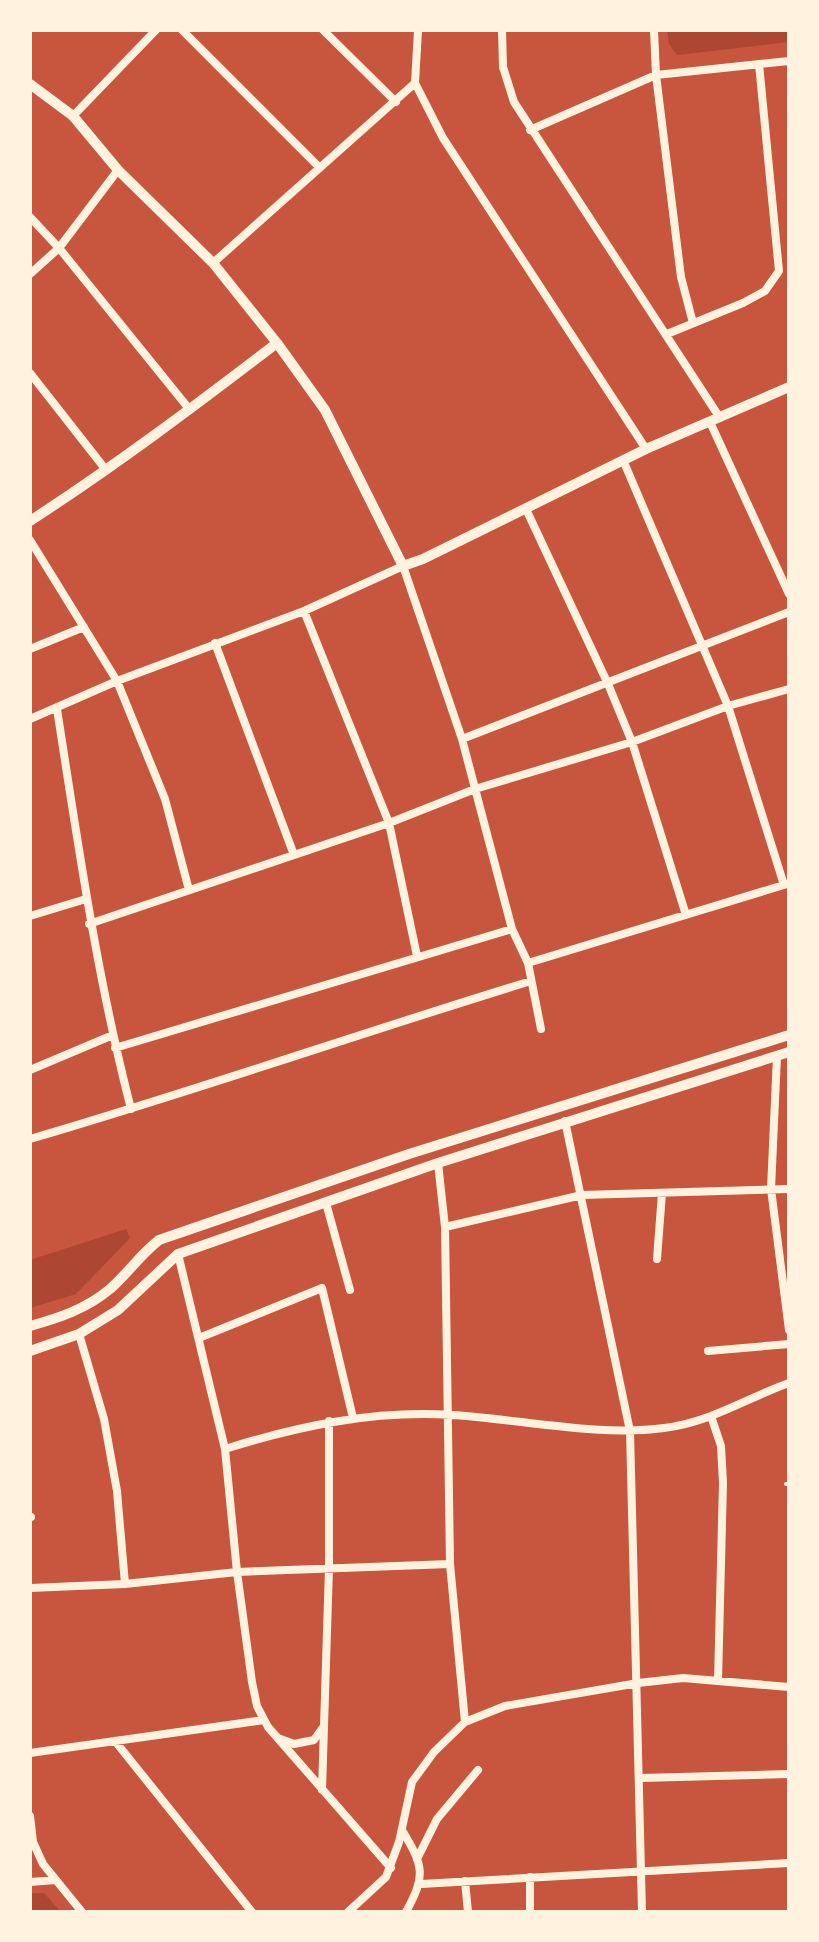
<svg xmlns="http://www.w3.org/2000/svg" width="819" height="1942" viewBox="0 0 819 1942" font-family="'Asap Condensed',sans-serif">
<style>
.green{fill:#ae4732}
.lines{fill:none;stroke-linecap:round;stroke-linejoin:round}
.service{stroke:#fff3e0;stroke-width:4}
.minor{stroke:#fff3e0;stroke-width:8}
.tertiary{stroke:#fff3e0;stroke-width:10}
</style>
<rect width="100%" height="100%" fill="#c8553d"/>
<!-- green -->
<path class="green" d="M 667,30 L 789,30 L 789,42 L 677,55 L 669,44 Z
M 126,1229 L 130,1238 L 76,1294 L 30,1308 L 30,1260 Z
M 30,1893 L 44,1893 L 61,1912 L 30,1912 Z"/>
<g class="lines">
<!-- service -->
<path class="service" d="M 786,1484 L 789,1484"/>
<!-- minor -->
<path class="minor" d="M 182,30 L 320,168
M 323,30 L 396,102
M 418,30 L 415,83 L 443,138 L 646,449
M 502,30 L 503,67 L 514,102 L 720,418
M 654,30 L 656,75 L 681,277 L 693,323
M 73,116 L 156,30
M 530,130 L 656,75 L 789,61
M 30,217 L 59,248 L 190,410
M 213,263 L 415,83
M 30,274 L 59,248 L 118,170
M 667,334 L 743,303 L 765,291 L 779,271 L 759,64
M 30,373 L 106,470
M 710,422 L 789,594
M 623,460 L 728,706 L 784,885
M 526,509 L 608,684 L 632,742 L 686,915
M 30,540 L 117,681 L 165,799 L 189,890
M 304,611 L 389,823 L 417,956
M 215,643 L 294,855
M 30,649 L 84,627
M 57,709 C 78,844 97,977 131,1109
M 30,719 L 117,681 L 304,611 L 403,566 L 462,739 L 512,929 L 528,963 L 541,1029
M 462,739 L 789,612
M 30,916 L 86,899
M 89,924 L 389,823 L 475,789 L 632,742 L 728,706 L 789,689
M 528,963 L 787,884
M 115,1048 L 512,929
M 777,1056 L 771,1189 L 789,1330
M 30,1070 L 113,1035
M 565,1121 L 630,1431 L 642,1912
M 30,1139 C 198,1090 364,1032 531,981
M 438,1163 L 445,1227 L 450,1564 L 465,1722
M 326,1203 L 350,1290
M 445,1227 L 582,1195 L 789,1189
M 178,1254 L 225,1449 L 237,1572 L 252,1682 L 257,1706 L 268,1727 L 391,1868
M 657,1259 L 662,1193
M 79,1334 L 104,1419 L 117,1491 L 125,1584
M 199,1338 L 322,1288 L 353,1418
M 708,1351 L 789,1344
M 711,1416 L 721,1446 L 723,1483 L 718,1681
M 225,1449 C 298,1426 374,1410 452,1415 C 519,1419 598,1437 664,1428 C 709,1423 747,1398 789,1383
M 30,1517 L 31,1517
M 30,1588 L 125,1584 L 237,1572 L 450,1564
M 278,1738 L 294,1744 L 314,1740 L 324,1726
M 115,1741 L 252,1912
M 30,1753 L 264,1720
M 640,1778 L 789,1774
M 322,1790 L 329,1568 L 329,1421
M 30,1816 L 33,1842 L 43,1864 L 82,1912
M 402,1830 C 424,1867 426,1875 406,1912
M 417,1859 L 437,1819 L 478,1770
M 465,1881 L 468,1912
M 30,1882 L 56,1880
M 421,1884 L 789,1863
M 348,1912 L 386,1877 L 399,1842 L 412,1782 L 434,1752 L 465,1722 L 505,1706 L 638,1683 L 683,1678 L 789,1687
M 530,1912 L 530,1877"/>
<!-- tertiary -->
<path class="tertiary" d="M 30,84 L 73,116 L 118,170 L 213,263 L 277,343 L 325,410 L 403,566 L 423,559 L 646,449 L 789,387
M 30,521 C 115,466 196,405 277,343
M 30,1326 C 59,1318 86,1309 110,1289 C 128,1273 139,1256 159,1240 L 409,1154 L 789,1035
M 30,1351 L 79,1334 L 118,1310 L 178,1254 L 438,1163 L 789,1052"/>
</g>
<!-- border -->
<rect width="819" height="1942" fill="none" stroke="#fff3e0" stroke-width="64"/>
</svg>
